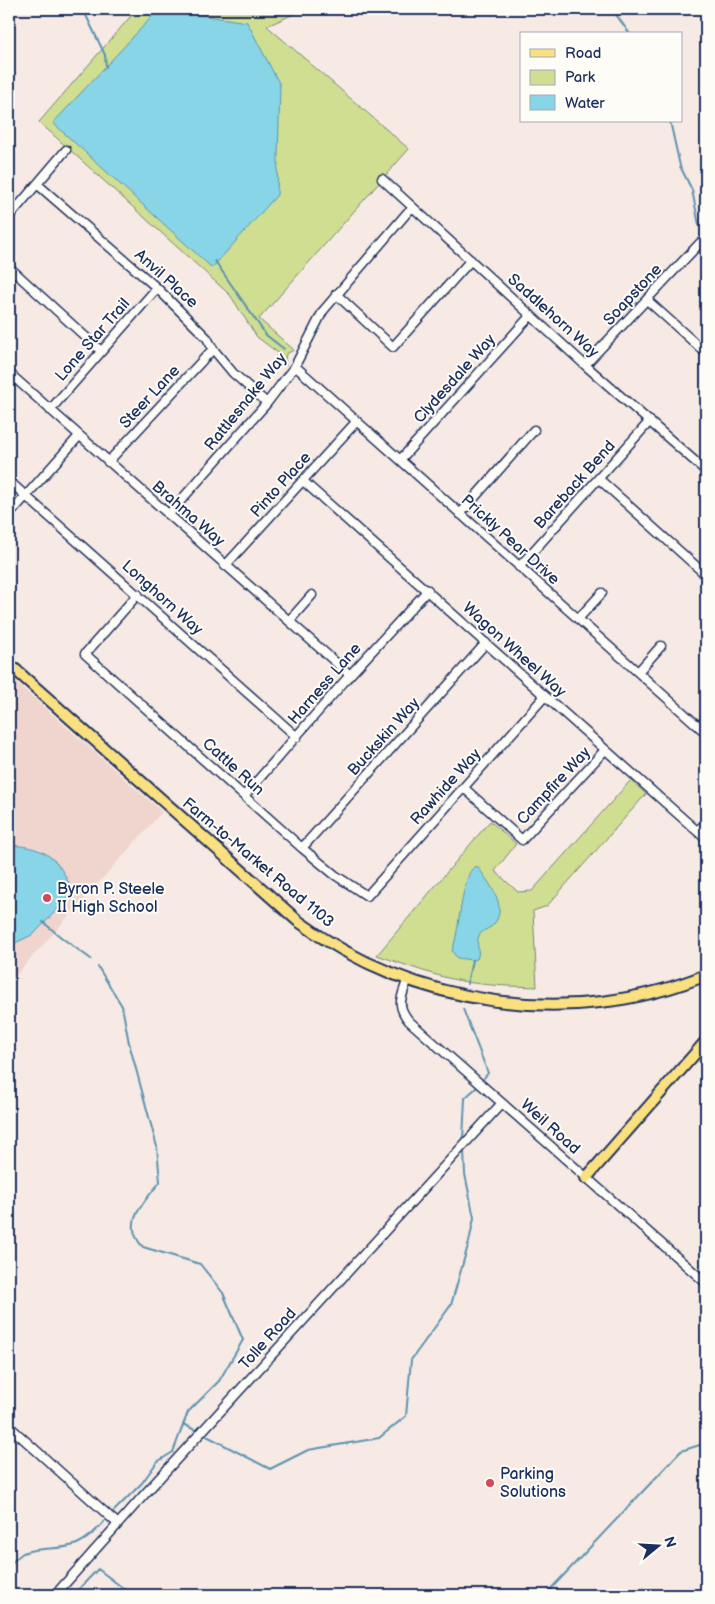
<svg xmlns="http://www.w3.org/2000/svg" width="715" height="1604" viewBox="0 0 715 1604" font-family="'Balsamiq Sans',sans-serif">
<style>
.built{fill:#efd5cd}
.green{fill:#cfde91;stroke:#758678}
.water{fill:#88d5e7;stroke:#5c93b0}
.lines{fill:none;stroke-linecap:round;stroke-linejoin:round}
.stream{stroke:#5c93b0;stroke-width:2}
.minor-casing{stroke:#1b2f5e;stroke-width:11}
.major-casing{stroke:#1b2f5e;stroke-width:14}
.minor{stroke:#fdfcf7;stroke-width:8}
.major{stroke:#fbe080;stroke-width:10}
.poi-dot{fill:#d1495b;stroke:#fdfcf7;stroke-width:2}
.labels{text-anchor:middle;dominant-baseline:central;stroke-width:4;stroke-linejoin:round;paint-order:stroke}
.street-label{font-size:16px;fill:#1b2f5e;stroke:#fdfcf7}
.poi-label{font-size:16px;fill:#1b2f5e;stroke:#fdfcf7;text-anchor:start}
</style>
<rect width="100%" height="100%" fill="#f7eae4"/>
<filter id="ink" filterUnits="userSpaceOnUse"><feTurbulence type="fractalNoise" baseFrequency=".02" numOctaves="2"/><feDisplacementMap in="SourceGraphic" scale="10" xChannelSelector="R" yChannelSelector="G"/><feConvolveMatrix kernelMatrix="1 2 1 2 8 2 1 2 1" color-interpolation-filters="sRGB"/></filter>
<g filter="url(#ink)">
<!-- built -->
<path class="built" d="M 9,676 L 162,812 L 9,983 Z"/>
<!-- green -->
<path class="green" d="M 137,9 L 305,9 L 267,26 L 409,149 L 259,319 L 294,350 L 286,354 L 285,359 L 286,366 L 276,357 L 278,353 L 257,337 L 230,295 L 39,122 Z
M 631,780 L 646,794 L 547,906 L 533,911 L 537,987 C 513,986 490,986 467,982 C 436,977 406,965 377,955 L 490,821 L 516,844 L 495,871 L 518,892 L 532,891 Z"/>
<!-- water -->
<path class="water" d="M 159,9 L 247,22 L 280,85 L 277,195 L 212,268 L 53,123 Z
M 9,845 C 47,847 59,858 73,893 L 34,934 L 9,946 Z
M 475,866 L 478,867 C 488,882 509,906 494,924 C 490,929 482,930 479,936 C 475,944 481,951 477,959 L 472,960 L 457,958 L 452,951 C 460,931 461,876 475,866 Z"/>
<g class="lines">
<!-- stream -->
<path class="stream" d="M 83,9 L 105,55 L 106,67
M 236,9 L 243,9
M 612,9 L 630,34
M 670,121 L 680,166 L 692,190 L 699,225
M 215,261 L 266,335 L 284,349
M 43,922 L 62,938 L 91,959
M 98,967 L 122,1006 L 129,1043 L 157,1147 L 160,1182 C 145,1201 120,1223 143,1247 L 200,1264 L 223,1293 L 243,1340 L 219,1381 L 188,1412 L 173,1452 L 157,1462 L 142,1483 L 110,1515
M 467,984 L 472,960
M 463,1009 L 488,1073 L 484,1078
M 463,1140 L 465,1098 L 476,1088
M 183,1424 L 199,1432
M 203,1434 L 270,1469 L 308,1450 L 379,1438 L 406,1416 L 411,1360 L 451,1305 L 469,1242 L 474,1218 L 465,1174 L 464,1150
M 9,1566 C 13,1562 18,1556 23,1553 C 40,1546 60,1551 77,1544 C 89,1539 99,1528 107,1518
M 73,1595 L 98,1569 L 132,1595
M 545,1595 L 681,1451 L 706,1443"/>
<!-- minor casing -->
<g class="minor-casing">
<path id="minor" d="M 382,179 L 585,365 L 706,471
M 37,184 L 157,288 L 207,338 L 213,349 L 233,373 L 267,403
M 9,217 L 66,150
M 9,267 L 101,351
M 336,294 L 393,347 L 471,260
M 647,300 L 706,353
M 585,365 L 700,243 L 706,249
M 295,366 L 706,733
M 9,373 L 350,675
M 50,410 L 157,288
M 400,460 L 531,315
M 108,462 L 213,349
M 599,479 L 706,575
M 9,481 L 297,737
M 303,481 L 706,839
M 460,514 L 534,430
M 9,515 L 79,436
M 168,515 L 267,403 L 295,366 L 323,311 L 412,207
M 225,566 L 356,422
M 519,567 L 650,421
M 138,594 L 85,654 L 302,848 L 335,875 L 367,896 L 545,696
M 578,619 L 602,593
M 289,621 L 312,595
M 638,672 L 661,646
M 699,727 L 706,719
M 464,788 L 522,840 L 605,750
M 244,796 L 350,675 L 428,590
M 697,831 L 706,823
M 302,848 L 486,643
M 407,981 C 401,999 396,1005 409,1021 L 706,1283
M 9,1426 L 118,1524
M 55,1595 L 143,1496 L 502,1103"/>
</g>
<!-- major casing -->
<g class="major-casing">
<path id="major" d="M 9,664 L 298,921 C 414,1007 572,1030 706,975
M 586,1178 L 706,1041"/>
</g>
<!-- minor -->
<use href="#minor" class="minor"/>
<!-- major -->
<use href="#major" class="major"/>
</g>
</g>
<!-- markers -->
<g class="poi-dot">
<circle cx="47" cy="898" r="5"/>
<circle cx="490" cy="1483" r="5"/>
</g>
<g class="labels">
<!-- street labels -->
<g class="street-label">
<text transform="translate(166 279) rotate(42)">Anvil Place</text>
<text transform="translate(633 295) rotate(-47)">Soapstone</text>
<text transform="translate(553 316) rotate(42)">Saddlehorn Way</text>
<text transform="translate(93 340) rotate(-49)">Lone Star Trail</text>
<text transform="translate(455 379) rotate(-48)">Clydesdale Way</text>
<text transform="translate(150 397) rotate(-47)">Steer Lane</text>
<text transform="translate(246 402) rotate(-51)">Rattlesnake Way</text>
<text transform="translate(281 485) rotate(-48)">Pinto Place</text>
<text transform="translate(575 485) rotate(-48)">Bareback Bend</text>
<text transform="translate(188 514) rotate(41)">Brahma Way</text>
<text transform="translate(510 540) rotate(42)">Prickly Pear Drive</text>
<text transform="translate(162 598) rotate(42)">Longhorn Way</text>
<text transform="translate(514 650) rotate(42)">Wagon Wheel Way</text>
<text transform="translate(325 684) rotate(-49)">Harness Lane</text>
<text transform="translate(384 737) rotate(-48)">Buckskin Way</text>
<text transform="translate(233 767) rotate(42)">Cattle Run</text>
<text transform="translate(554 786) rotate(-47)">Campfire Way</text>
<text transform="translate(446 787) rotate(-48)">Rawhide Way</text>
<text transform="translate(258 863) rotate(40)">Farm-to-Market Road 1103</text>
<text transform="translate(550 1127) rotate(42)">Weil Road</text>
<text transform="translate(268 1339) rotate(-48)">Tolle Road</text>
</g>
<!-- poi labels -->
<g class="poi-label">
<text x="57" y="889">Byron P. Steele<tspan x="57" dy="18">II High School</tspan></text>
<text x="500" y="1474">Parking<tspan x="500" dy="18">Solutions</tspan></text>
</g>
</g>
<!-- margin -->
<rect width="715" height="1604" fill="none" stroke="#fdfcf7" stroke-width="30"/>
<rect x="15" y="15" width="685" height="1574" fill="none" stroke="#1b2f5e" stroke-width="2" filter="url(#ink)"/>
<!-- legend -->
<rect x="520" y="32" width="162" height="90" fill="#fdfcf7" stroke="#a3aaba"/>
<rect x="530" y="49" width="25" height="8" fill="#fbe080" stroke="#a3aaba"/>
<text x="565" y="58" font-size="15" fill="#1b2f5e">Road</text>
<rect x="530" y="70" width="25" height="15" fill="#cfde91" stroke="#a3aaba"/>
<text x="565" y="82" font-size="15" fill="#1b2f5e">Park</text>
<rect x="530" y="95" width="25" height="15" fill="#88d5e7" stroke="#a3aaba"/>
<text x="565" y="108" font-size="15" fill="#1b2f5e">Water</text>
<!-- north arrow -->
<g transform="translate(658 1546) rotate(72)" stroke="#fdfcf7" stroke-width="4" paint-order="stroke">
<path d="M0-4L9 19L0 12L-9 19Z" fill="#1b2f5e"/>
<text y="-8" font-size="14" font-weight="bold" text-anchor="middle" fill="#1b2f5e">N</text>
</g>
</svg>
